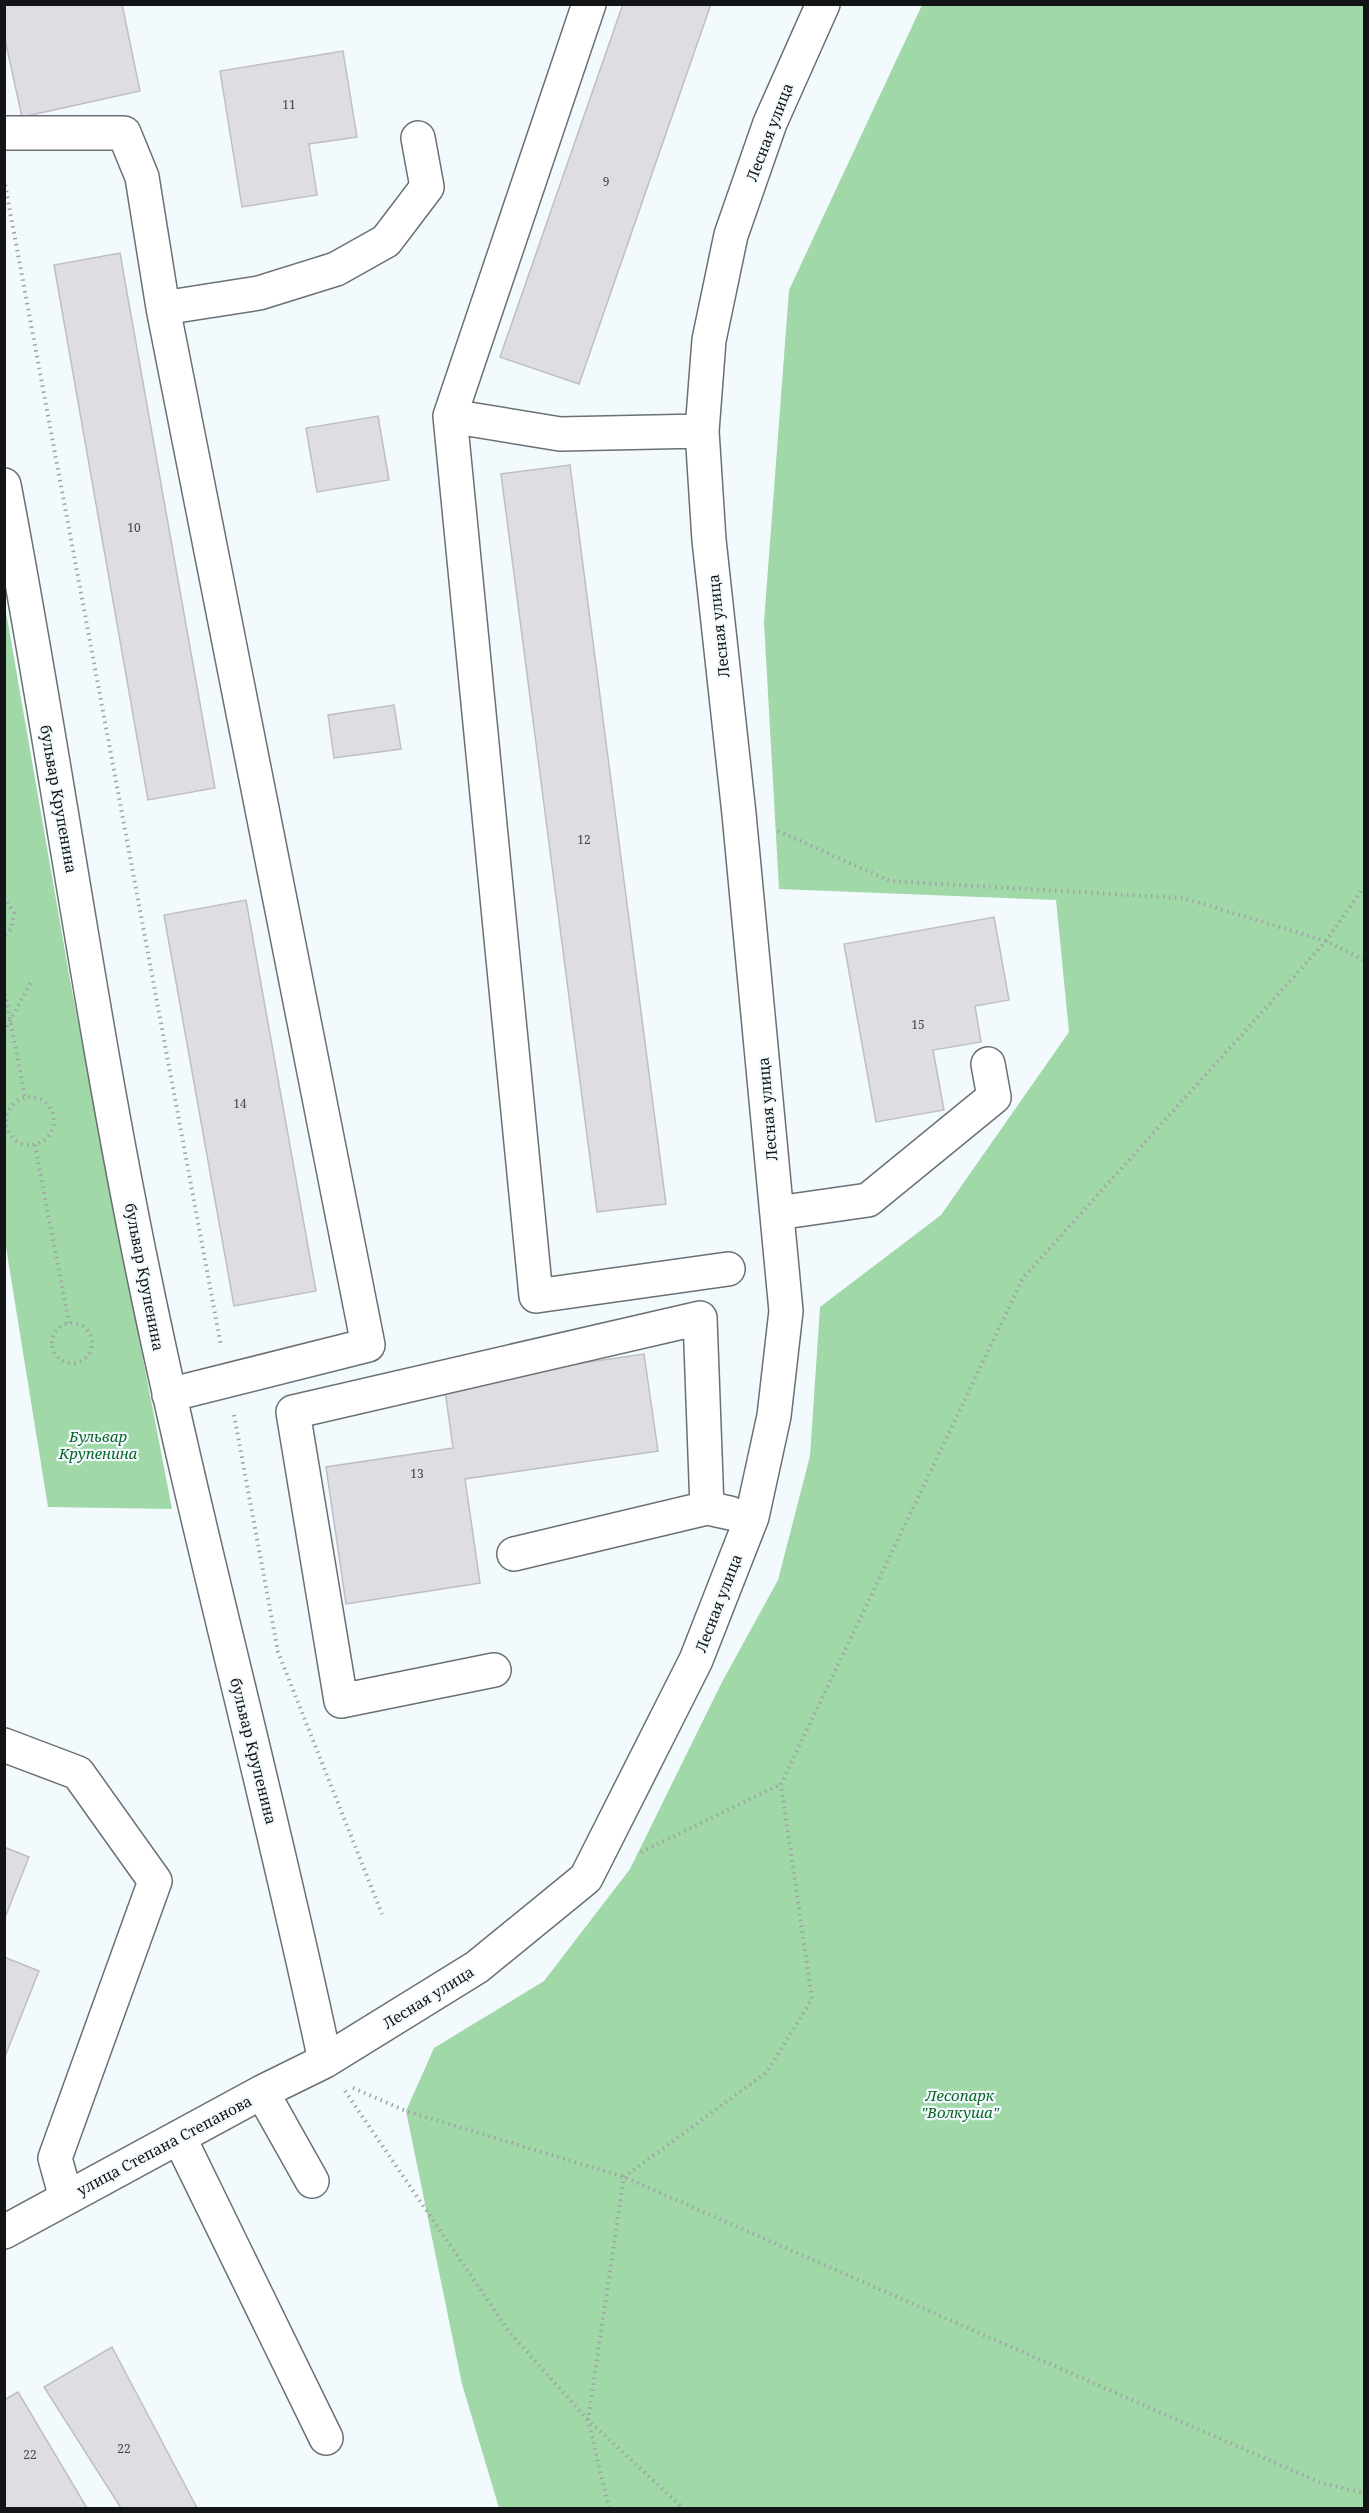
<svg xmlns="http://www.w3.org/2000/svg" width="1369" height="2513" viewBox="0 0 1369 2513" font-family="'Noto Serif',serif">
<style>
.green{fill:#a1d8a7}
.building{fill:#dddde3;stroke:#bfbec5;stroke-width:1.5}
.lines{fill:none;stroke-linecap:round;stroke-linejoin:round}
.minor-casing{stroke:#6a7074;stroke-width:36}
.path{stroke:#9fa4a8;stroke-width:4;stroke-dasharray:1.5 4.5;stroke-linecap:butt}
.minor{stroke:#fff;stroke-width:33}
.labels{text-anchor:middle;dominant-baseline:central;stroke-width:4.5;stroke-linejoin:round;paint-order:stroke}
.number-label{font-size:12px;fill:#454649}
.street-label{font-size:15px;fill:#121416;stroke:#f3fafe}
.park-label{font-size:15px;font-style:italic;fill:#0a6627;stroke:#f3fafe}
</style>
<rect width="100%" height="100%" fill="#f3fafe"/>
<!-- green -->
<path class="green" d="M 922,5 L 1364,5 L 1364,2508 L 499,2508 L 462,2384 L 406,2111 L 434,2048 L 544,1981 L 630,1869 L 722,1682 L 778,1580 L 810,1456 L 820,1307 L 941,1215 L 1069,1032 L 1056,900 L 779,889 L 764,622 L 789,290 Z
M 5,606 L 70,980 L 172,1509 L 48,1507 L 5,1241 Z"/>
<!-- building -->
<path class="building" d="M 4,4 L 122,4 L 140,91 L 22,117 L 4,35 Z
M 623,4 L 711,4 L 579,384 L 500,357 Z
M 343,51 L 357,137 L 309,144 L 317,195 L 242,207 L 220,71 Z
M 120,253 L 215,788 L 148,800 L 54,265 Z
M 378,416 L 389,480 L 317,492 L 306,428 Z
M 570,465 L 666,1204 L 597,1212 L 501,474 Z
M 394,705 L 401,749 L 334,758 L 328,715 Z
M 246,900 L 316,1291 L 234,1306 L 164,915 Z
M 994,917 L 1009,1000 L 975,1006 L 981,1042 L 933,1050 L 944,1110 L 876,1122 L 844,944 Z
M 644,1354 L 658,1451 L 465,1479 L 480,1583 L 346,1604 L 326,1467 L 453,1448 L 444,1383 Z
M 4,1847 L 29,1857 L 4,1920 Z
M 4,1957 L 39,1971 L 4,2059 Z
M 112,2347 L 197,2508 L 121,2508 L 44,2387 Z
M 18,2392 L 87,2508 L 4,2508 L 4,2400 Z"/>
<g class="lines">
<!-- minor casing -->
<g class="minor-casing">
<path id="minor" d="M 4,133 L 124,133 L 142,177 L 163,308 L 368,1345 L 169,1395
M 163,308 L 259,293 L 336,269 L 386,241 L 427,187 L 418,138
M 450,416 L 589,4
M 702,431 L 560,434 L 450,416 L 536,1296 L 728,1269
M 4,485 C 55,750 90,1017 145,1281 C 199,1542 270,1800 325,2061
M 777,1213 L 868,1200 L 994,1097 L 988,1064
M 514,1554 L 707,1508 L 730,1513
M 494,1670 L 341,1701 L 293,1412 L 700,1318 L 707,1508
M 4,1745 L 78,1773 L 155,1881 L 55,2158 L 66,2198
M 262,2092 L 312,2181
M 179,2137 L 326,2438
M 4,2232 L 262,2092 L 325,2061 L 477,1967 L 586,1878 L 696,1660 L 752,1517 L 774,1416 L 786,1311 L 739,814 L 709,540 L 702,431 L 709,340 L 731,235 L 770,123 L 823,4"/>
</g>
<!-- path -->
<path class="path" d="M 4,179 L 221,1346
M 778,831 L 890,881 L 1183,898 L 1326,941 L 1364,960
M 4,897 L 14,913 L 11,929 L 4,936
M 4,988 L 25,1097
M 4,1032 L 32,980
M6 1121a24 24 0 1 1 48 0a24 24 0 1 1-48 0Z
M 35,1145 L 69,1323
M52 1343a20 20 0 1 1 40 0a20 20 0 1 1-40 0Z
M 234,1415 L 278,1652 L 382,1914
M 641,1852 L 781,1784
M 353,2088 L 406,2111 L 624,2177 L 1321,2483 L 1364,2493
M 345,2091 L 510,2333 L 588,2420 L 683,2508
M 609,2508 L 588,2420 L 624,2177 L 767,2072 L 812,1999 L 781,1784 L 1023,1278 L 1326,941 L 1364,887"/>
<!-- minor -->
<use href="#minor" class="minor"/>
</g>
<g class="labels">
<!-- number labels -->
<g class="number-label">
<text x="289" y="104">11</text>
<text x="606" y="181">9</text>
<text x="134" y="527">10</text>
<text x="584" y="839">12</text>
<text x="918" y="1024">15</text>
<text x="240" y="1103">14</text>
<text x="417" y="1473">13</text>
<text x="124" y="2448">22</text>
<text x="30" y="2454">22</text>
</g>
<!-- street labels -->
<g class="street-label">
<text transform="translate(769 132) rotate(-69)">Лесная улица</text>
<text transform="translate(718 626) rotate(-96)">Лесная улица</text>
<text transform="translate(59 799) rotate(80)">бульвар Крупенина</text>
<text transform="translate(767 1109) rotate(-95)">Лесная улица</text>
<text transform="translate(145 1277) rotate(79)">бульвар Крупенина</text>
<text transform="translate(718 1603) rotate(-69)">Лесная улица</text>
<text transform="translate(254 1751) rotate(76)">бульвар Крупенина</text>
<text transform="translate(428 1997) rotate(-32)">Лесная улица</text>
<text transform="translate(164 2145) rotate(-28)">улица Степана Степанова</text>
</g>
<!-- park labels -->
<g class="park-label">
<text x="98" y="1436">Бульвар<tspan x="98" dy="17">Крупенина</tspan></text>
<text x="960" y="2095">Лесопарк<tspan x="960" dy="17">"Волкуша"</tspan></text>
</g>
</g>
<!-- border -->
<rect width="1369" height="2513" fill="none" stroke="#121416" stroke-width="12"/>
</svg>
